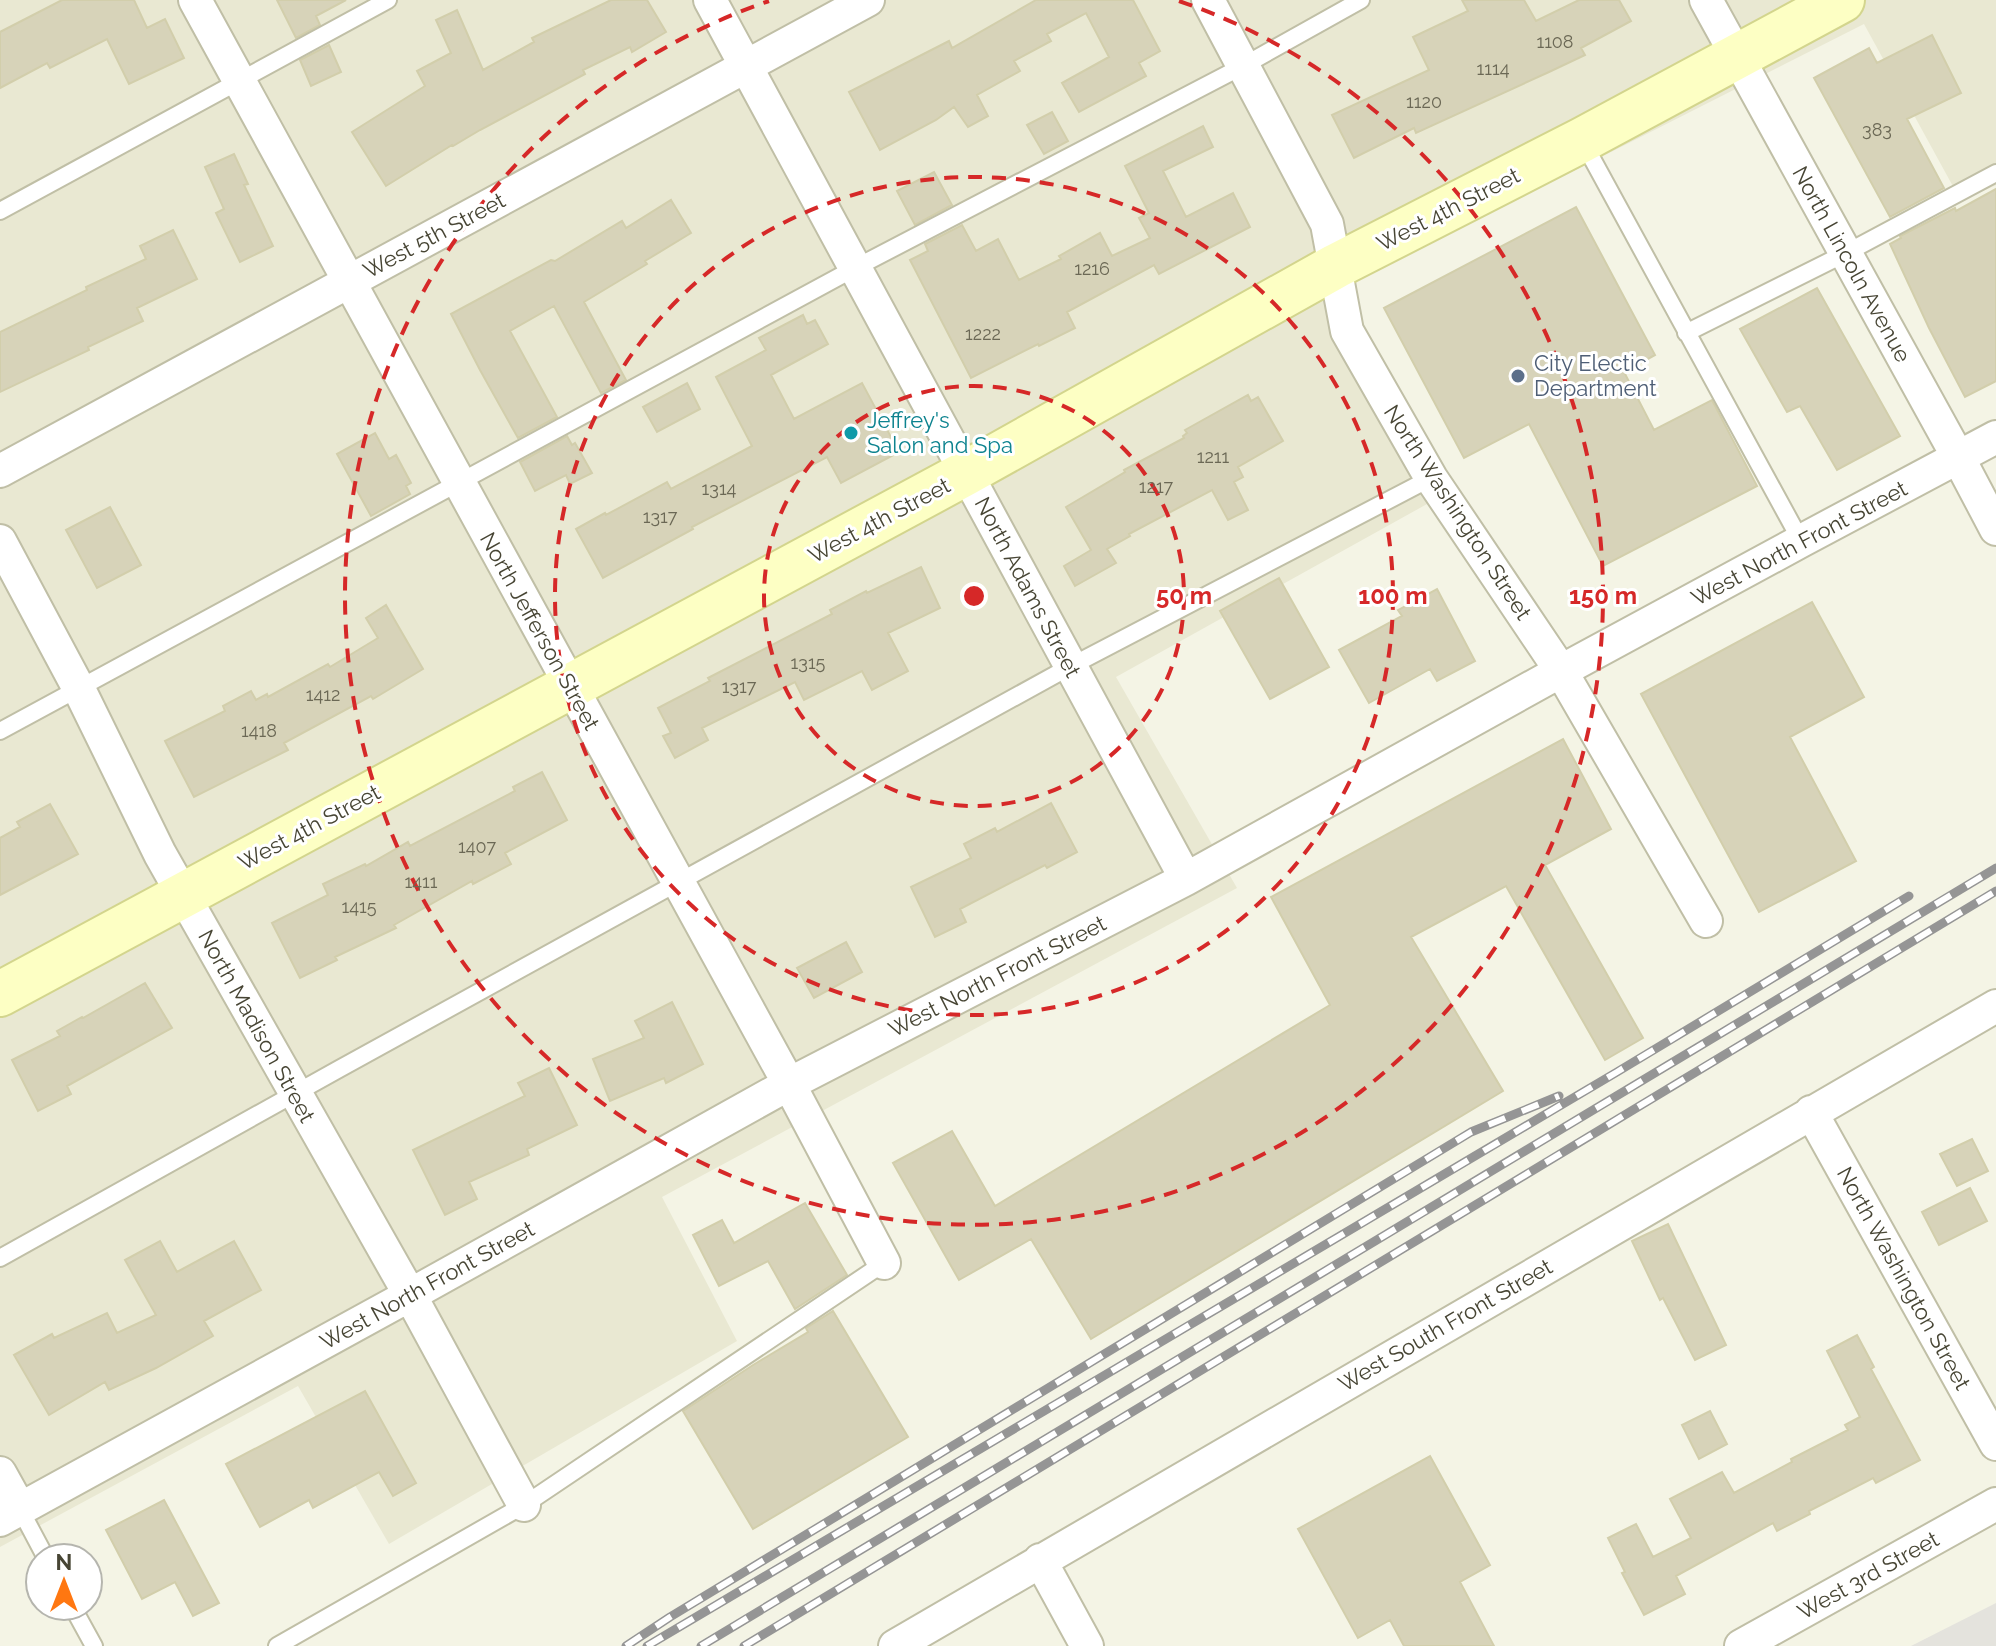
<svg xmlns="http://www.w3.org/2000/svg" width="1996" height="1646" viewBox="0 0 1996 1646" font-family="Raleway,sans-serif">
<style>
.residential{fill:#e9e8d2}
.parking{fill:#e4e3dd}
.building{fill:#d7d3b9;stroke:#d2ceab;stroke-width:2}
.lines{fill:none;stroke-linecap:round;stroke-linejoin:round}
.lane-casing{stroke:#c0bfa6;stroke-width:20}
.street-casing{stroke:#c0bfa6;stroke-width:36}
.secondary-casing{stroke:#d3d58d;stroke-width:48}
.lane{stroke:#fff;stroke-width:16}
.street{stroke:#fff;stroke-width:32}
.secondary{stroke:#fdffc4;stroke-width:44}
.rail-casing{stroke:#959595;stroke-width:9}
.rail{stroke:#fff;stroke-width:6;stroke-dasharray:18;stroke-linecap:butt}
.ring{fill:none;stroke:#d62828;stroke-width:4;stroke-dasharray:14 10}
.service-dot{fill:#5c6f8a;stroke:#fff;stroke-width:3}
.culture-dot{fill:#0f9aa8;stroke:#fff;stroke-width:3}
.labels{text-anchor:middle;dominant-baseline:central;stroke-width:6;stroke-linejoin:round;paint-order:stroke}
.number-label{font-size:18px;fill:#6b6855}
.street-label{font-size:22px;fill:#474534;stroke:#fff}
.service-label{font-size:22px;fill:#4e5e75;stroke:#fff;text-anchor:start}
.culture-label{font-size:22px;fill:#0d838f;stroke:#fff;text-anchor:start}
.centre{fill:#d62828;stroke:#fff;stroke-width:4}
.ring-label{font-size:24px;text-anchor:middle;font-weight:bold;fill:#d62828;stroke:#fff;stroke-width:6;stroke-linejoin:round;paint-order:stroke}
</style>
<rect width="100%" height="100%" fill="#f4f4e5"/>
<!-- residential -->
<path class="residential" d="M 0,0 L 1996,0 L 1996,185 L 1961,201 L 1864,24 L 1334,292 L 1445,494 L 1116,677 L 1237,888 L 662,1197 L 737,1341 L 389,1544 L 298,1386 L 0,1547 Z"/>
<!-- parking -->
<path class="parking" d="M 1996,1603 L 1996,1646 L 1911,1646 Z"/>
<!-- building -->
<path class="building" d="M 62,0 L 134,0 L 147,28 L 165,19 L 184,58 L 129,84 L 107,39 L 50,68 L 47,63 L 0,88 L 0,32 Z
M 277,0 L 346,0 L 316,16 L 320,25 L 296,38 Z
M 611,0 L 647,0 L 666,32 L 632,52 L 630,47 L 583,70 L 585,74 L 480,130 L 453,146 L 452,145 L 386,186 L 352,132 L 425,86 L 417,71 L 451,53 L 436,20 L 457,10 L 483,70 L 534,42 L 532,38 Z
M 1036,0 L 1133,0 L 1160,51 L 1139,63 L 1146,76 L 1079,112 L 1062,83 L 1109,57 L 1086,13 L 1047,34 L 1051,41 L 1014,61 L 1020,71 L 977,95 L 988,116 L 968,127 L 954,107 L 936,120 L 880,150 L 849,92 L 949,41 L 952,48 Z
M 1462,0 L 1524,0 L 1536,21 L 1579,0 L 1619,0 L 1631,21 L 1581,48 L 1585,55 L 1549,72 L 1416,133 L 1414,128 L 1354,158 L 1332,115 L 1429,70 L 1413,37 L 1468,11 Z
M 1932,35 L 1961,93 L 1907,119 L 1944,188 L 1890,217 L 1814,78 L 1869,48 L 1877,63 Z
M 329,45 L 341,72 L 311,86 L 300,60 Z
M 1052,112 L 1068,141 L 1044,154 L 1027,125 Z
M 1203,126 L 1213,147 L 1163,171 L 1186,217 L 1233,193 L 1250,227 L 1159,274 L 1154,265 L 1067,312 L 1075,328 L 1039,346 L 1038,344 L 971,378 L 910,260 L 928,251 L 925,244 L 962,225 L 976,251 L 998,239 L 1019,280 L 1061,259 L 1059,256 L 1100,233 L 1112,256 L 1150,238 L 1139,218 L 1149,213 L 1125,166 Z
M 234,154 L 248,184 L 244,185 L 273,246 L 240,262 L 216,213 L 224,209 L 205,167 Z
M 934,172 L 952,205 L 915,225 L 897,191 Z
M 1996,189 L 1996,381 L 1965,397 L 1929,328 L 1890,244 L 1901,238 L 1900,236 L 1955,208 L 1956,211 Z
M 671,200 L 691,233 L 645,261 L 647,264 L 584,302 L 626,380 L 601,393 L 554,306 L 510,331 L 557,417 L 518,438 L 480,370 L 451,314 L 551,260 L 555,261 L 622,221 L 626,228 Z
M 1576,207 L 1655,355 L 1624,372 L 1654,430 L 1712,400 L 1757,486 L 1603,566 L 1529,424 L 1464,458 L 1384,308 Z
M 173,230 L 197,279 L 137,308 L 143,321 L 88,347 L 89,350 L 0,392 L 0,332 L 87,290 L 86,287 L 146,259 L 140,246 Z
M 1817,288 L 1900,436 L 1837,470 L 1800,406 L 1787,412 L 1740,329 Z
M 803,315 L 807,324 L 815,320 L 828,344 L 771,375 L 794,419 L 862,383 L 899,452 L 841,483 L 827,457 L 692,527 L 693,529 L 603,578 L 576,529 L 605,513 L 606,515 L 667,482 L 671,489 L 752,446 L 716,377 L 766,350 L 759,338 Z
M 687,383 L 700,409 L 657,432 L 643,407 Z
M 1248,395 L 1251,401 L 1258,397 L 1283,441 L 1238,467 L 1243,477 L 1234,482 L 1248,510 L 1228,520 L 1212,490 L 1129,534 L 1130,536 L 1107,549 L 1116,563 L 1075,586 L 1064,566 L 1091,550 L 1066,507 L 1125,472 L 1124,470 L 1184,438 L 1183,436 L 1187,433 L 1185,430 Z
M 375,433 L 389,459 L 396,455 L 411,483 L 406,486 L 410,494 L 371,516 L 337,454 Z
M 567,436 L 572,445 L 575,443 L 592,473 L 570,484 L 566,475 L 535,491 L 520,462 Z
M 110,507 L 141,565 L 97,588 L 66,530 Z
M 921,567 L 940,608 L 888,633 L 908,671 L 872,690 L 862,671 L 804,700 L 795,682 L 702,728 L 708,740 L 675,758 L 663,736 L 671,733 L 658,708 L 710,681 L 708,678 L 832,614 L 830,610 L 866,591 L 867,593 Z
M 1279,578 L 1329,667 L 1270,699 L 1220,611 Z
M 1437,589 L 1475,661 L 1437,681 L 1430,669 L 1369,703 L 1339,650 L 1402,616 L 1398,610 Z
M 1812,602 L 1864,697 L 1790,737 L 1856,861 L 1759,912 L 1641,694 Z
M 386,605 L 423,669 L 373,699 L 371,696 L 284,743 L 288,750 L 194,797 L 165,741 L 225,711 L 223,706 L 251,691 L 256,700 L 267,694 L 268,697 L 328,664 L 330,667 L 378,638 L 366,618 Z
M 1563,739 L 1611,829 L 1545,865 L 1643,1038 L 1605,1060 L 1506,886 L 1411,937 L 1503,1091 L 1091,1339 L 1031,1239 L 959,1280 L 893,1163 L 952,1131 L 995,1206 L 1330,1005 L 1271,897 Z
M 542,772 L 567,820 L 505,853 L 511,864 L 473,884 L 472,881 L 394,925 L 396,928 L 335,957 L 337,960 L 300,978 L 272,923 L 328,895 L 323,884 L 365,864 L 366,866 L 408,842 L 410,846 L 515,791 L 513,787 Z
M 1051,803 L 1077,852 L 1047,868 L 1045,865 L 960,909 L 966,922 L 935,937 L 911,887 L 971,858 L 964,844 L 995,828 L 997,832 Z
M 50,804 L 78,854 L 0,895 L 0,838 L 20,827 L 17,822 Z
M 846,942 L 862,972 L 814,998 L 797,968 Z
M 145,983 L 172,1028 L 67,1086 L 71,1094 L 38,1111 L 12,1060 L 60,1036 L 57,1031 L 82,1017 L 83,1018 Z
M 672,1002 L 703,1064 L 666,1083 L 664,1078 L 610,1101 L 593,1059 L 644,1038 L 635,1021 Z
M 549,1068 L 577,1125 L 527,1149 L 529,1155 L 469,1182 L 477,1199 L 445,1215 L 413,1150 L 525,1096 L 518,1083 Z
M 1972,1139 L 1988,1171 L 1957,1186 L 1940,1154 Z
M 1970,1188 L 1987,1221 L 1939,1245 L 1922,1212 Z
M 805,1203 L 847,1275 L 795,1309 L 768,1261 L 719,1286 L 693,1235 L 722,1220 L 734,1243 Z
M 1668,1224 L 1726,1345 L 1695,1360 L 1663,1298 L 1660,1300 L 1632,1241 Z
M 160,1241 L 177,1272 L 234,1241 L 261,1290 L 204,1321 L 213,1336 L 156,1368 L 109,1390 L 105,1382 L 49,1415 L 14,1355 L 52,1334 L 54,1338 L 107,1313 L 117,1333 L 156,1315 L 125,1260 Z
M 833,1311 L 908,1437 L 753,1529 L 683,1411 L 753,1365 L 808,1332 L 806,1328 Z
M 1857,1335 L 1874,1367 L 1871,1369 L 1920,1460 L 1876,1483 L 1873,1478 L 1809,1511 L 1810,1514 L 1777,1531 L 1773,1523 L 1676,1576 L 1685,1594 L 1644,1615 L 1622,1573 L 1625,1572 L 1608,1538 L 1636,1524 L 1653,1557 L 1691,1538 L 1670,1499 L 1722,1472 L 1734,1493 L 1792,1462 L 1791,1459 L 1848,1430 L 1845,1425 L 1860,1417 L 1827,1351 Z
M 365,1391 L 416,1483 L 393,1496 L 379,1472 L 313,1508 L 309,1500 L 260,1527 L 226,1464 Z
M 1710,1411 L 1727,1444 L 1699,1459 L 1682,1425 Z
M 1430,1456 L 1490,1565 L 1460,1582 L 1494,1646 L 1404,1646 L 1390,1620 L 1358,1638 L 1298,1529 Z
M 164,1500 L 219,1603 L 193,1616 L 175,1582 L 142,1599 L 106,1530 Z"/>
<g class="lines">
<!-- lane casing -->
<g class="lane-casing">
<path id="lane" d="M 1583,142 L 1801,541
M 0,211 L 388,0
M 1686,333 L 1846,253 L 1996,173
M 0,731 L 855,268 L 1243,66 L 1361,0
M 0,1258 L 339,1069 L 1071,666 L 1431,478
M 20,1509 L 46,1558
M 72,1606 L 94,1646
M 277,1646 L 524,1505 L 884,1263"/>
</g>
<!-- street casing -->
<g class="street-casing">
<path id="street" d="M 195,0 L 789,1084 L 884,1263
M 710,0 L 1186,879
M 1208,0 L 1327,224 L 1347,331 L 1431,478 L 1561,671 L 1706,921
M 1706,0 L 1958,457 L 1996,529
M 0,471 L 868,0
M 0,541 L 78,687 L 160,854 L 410,1295 L 524,1505
M 1811,1112 L 1996,1444
M 0,1473 L 20,1509
M 0,1520 L 410,1295 L 789,1084 L 1186,879 L 1561,671 L 1801,541 L 1996,437
M 1040,1560 L 1087,1646
M 895,1646 L 1996,1006
M 1741,1646 L 1996,1504"/>
</g>
<!-- secondary casing -->
<g class="secondary-casing">
<path id="secondary" d="M 0,994 L 966,473 L 1336,266 L 1582,140 L 1842,0"/>
</g>
<!-- lane -->
<use href="#lane" class="lane"/>
<!-- street -->
<use href="#street" class="street"/>
<!-- secondary -->
<use href="#secondary" class="secondary"/>
<!-- rail casing -->
<g class="rail-casing">
<path id="rail" d="M 626,1646 L 670,1617 L 1471,1132 L 1559,1096
M 647,1646 L 1617,1072 L 1909,896
M 701,1646 L 1996,868
M 744,1646 L 1996,891"/>
</g>
<!-- rail -->
<use href="#rail" class="rail"/>
</g>
<!-- distance rings -->
<g class="ring">
<circle cx="974" cy="596" r="210"/>
<circle cx="974" cy="596" r="419"/>
<path d="M1179 1A629 629 0 1 1 769 1"/>
</g>
<!-- markers -->
<circle class="service-dot" cx="1518" cy="376" r="8"/>
<circle class="culture-dot" cx="851" cy="433" r="8"/>
<g class="labels">
<!-- number labels -->
<g class="number-label">
<text x="1555" y="41">1108</text>
<text x="1493" y="68">1114</text>
<text x="1424" y="101">1120</text>
<text x="1877" y="129">383</text>
<text x="1092" y="268">1216</text>
<text x="983" y="333">1222</text>
<text x="1213" y="456">1211</text>
<text x="1156" y="486">1217</text>
<text x="719" y="488">1314</text>
<text x="660" y="516">1317</text>
<text x="808" y="662">1315</text>
<text x="739" y="686">1317</text>
<text x="323" y="694">1412</text>
<text x="259" y="730">1418</text>
<text x="477" y="846">1407</text>
<text x="421" y="881">1411</text>
<text x="359" y="906">1415</text>
</g>
<!-- street labels -->
<g class="street-label">
<text transform="translate(1448 209) rotate(-27)">West 4th Street</text>
<text transform="translate(434 235) rotate(-28)">West 5th Street</text>
<text transform="translate(1852 264) rotate(61)">North Lincoln Avenue</text>
<text transform="translate(1458 512) rotate(57)">North Washington Street</text>
<text transform="translate(879 520) rotate(-28)">West 4th Street</text>
<text transform="translate(1799 543) rotate(-28)">West North Front Street</text>
<text transform="translate(1028 587) rotate(62)">North Adams Street</text>
<text transform="translate(540 631) rotate(61)">North Jefferson Street</text>
<text transform="translate(309 827) rotate(-28)">West 4th Street</text>
<text transform="translate(997 976) rotate(-27)">West North Front Street</text>
<text transform="translate(257 1026) rotate(61)">North Madison Street</text>
<text transform="translate(1904 1278) rotate(61)">North Washington Street</text>
<text transform="translate(427 1285) rotate(-29)">West North Front Street</text>
<text transform="translate(1445 1325) rotate(-30)">West South Front Street</text>
<text transform="translate(1868 1575) rotate(-29)">West 3rd Street</text>
</g>
<!-- service labels -->
<g class="service-label">
<text x="1534" y="363">City Electic<tspan x="1534" dy="25">Department</tspan></text>
</g>
<!-- culture labels -->
<g class="culture-label">
<text x="867" y="420">Jeffrey's<tspan x="867" dy="25">Salon and Spa</tspan></text>
</g>
</g>
<circle cx="974" cy="596" r="12" class="centre"/>
<g class="ring-label">
<text x="1184" y="604">50 m</text>
<text x="1393" y="604">100 m</text>
<text x="1603" y="604">150 m</text>
</g>
<!-- north arrow -->
<g transform="translate(64 1582)"><circle r="38" fill="#ffffff" stroke="#b5b5ae" stroke-width="2"/>
<path d="M0-6L14 30L0 20L-14 30Z" fill="#ff7711"/>
<text y="-12" font-size="22" font-weight="bold" text-anchor="middle" fill="#474534">N</text>
</g>
</svg>
